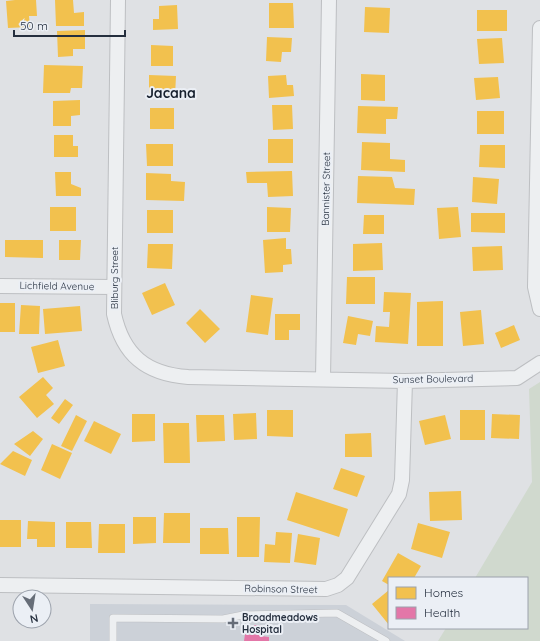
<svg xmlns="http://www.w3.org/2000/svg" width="540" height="641" viewBox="0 0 540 641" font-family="Quicksand,sans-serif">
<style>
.built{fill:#ccd1d8}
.green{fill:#d0d9ce}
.homes{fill:#f2c14e}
.health{fill:#e377a8}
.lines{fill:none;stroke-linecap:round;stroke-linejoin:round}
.service-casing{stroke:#bdbfc2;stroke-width:8}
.minor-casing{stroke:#bdbfc2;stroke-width:16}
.service{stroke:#edeff1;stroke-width:7}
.minor{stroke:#edeff1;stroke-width:14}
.poi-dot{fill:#666d78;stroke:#ebeff5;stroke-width:1.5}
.labels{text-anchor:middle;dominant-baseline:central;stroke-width:4;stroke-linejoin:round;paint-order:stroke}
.street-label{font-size:10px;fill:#252f3e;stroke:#ebeff5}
.poi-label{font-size:10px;font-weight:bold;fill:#252f3e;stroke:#ebeff5;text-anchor:start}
.district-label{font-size:14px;font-weight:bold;fill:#17202e;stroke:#ebeff5}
</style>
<rect width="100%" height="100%" fill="#dfe1e4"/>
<!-- built -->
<path class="built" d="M 90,604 L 346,605 L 405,641 L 90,641 Z"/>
<!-- green -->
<path class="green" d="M 540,382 L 540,641 L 438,641 L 446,628 L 527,628 L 527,578 L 475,578 L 532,482 L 529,389 Z"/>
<!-- homes -->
<path class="homes" d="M 15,0 L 36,0 L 37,16 L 29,16 L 30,27 L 8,28 L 6,1 Z
M 55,0 L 73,0 L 74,13 L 84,12 L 84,26 L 56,26 Z
M 269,3 L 293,3 L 294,28 L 269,28 Z
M 177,5 L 178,29 L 153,30 L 153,19 L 159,19 L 159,6 Z
M 365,7 L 390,8 L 389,33 L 364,32 Z
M 477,10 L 507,10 L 507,31 L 477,31 Z
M 85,30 L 85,49 L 73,49 L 73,56 L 58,57 L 57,31 Z
M 267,37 L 292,38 L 291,52 L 282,52 L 281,62 L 266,61 Z
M 502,38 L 504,63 L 479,64 L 477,39 Z
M 151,45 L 173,46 L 173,66 L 151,66 Z
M 44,65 L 83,66 L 82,88 L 71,88 L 70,93 L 43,93 Z
M 361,74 L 385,75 L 385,101 L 361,100 Z
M 149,75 L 176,76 L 175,96 L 149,95 Z
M 286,75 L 287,85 L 293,85 L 294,96 L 269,98 L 268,76 Z
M 498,77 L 500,98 L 476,100 L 474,78 Z
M 80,100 L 80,115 L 71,116 L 71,126 L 53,126 L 53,101 Z
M 272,105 L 292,105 L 293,129 L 273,130 Z
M 358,106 L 398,107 L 397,119 L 386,119 L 386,134 L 357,133 Z
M 150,108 L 174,108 L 174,129 L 150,129 Z
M 477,111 L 504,111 L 504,134 L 477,134 Z
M 54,135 L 73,135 L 73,146 L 78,146 L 78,157 L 54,157 Z
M 268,139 L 293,139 L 293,163 L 268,163 Z
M 362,142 L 390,143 L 390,159 L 405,160 L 405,172 L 361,170 Z
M 146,144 L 173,144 L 173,166 L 147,166 Z
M 480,145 L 505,145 L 505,168 L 479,167 Z
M 292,171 L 293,196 L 268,197 L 267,183 L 247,183 L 246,172 Z
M 55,172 L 71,172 L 71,184 L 81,188 L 81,196 L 56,196 Z
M 146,173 L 171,174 L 171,181 L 185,182 L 184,201 L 146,200 Z
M 358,176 L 392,177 L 395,188 L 415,189 L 414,205 L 357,203 Z
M 473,177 L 499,179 L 497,204 L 472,202 Z
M 50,207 L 76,207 L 76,231 L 50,231 Z
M 267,207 L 291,208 L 290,232 L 267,232 Z
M 458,207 L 461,237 L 439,239 L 437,208 Z
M 147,210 L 173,210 L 173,233 L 147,233 Z
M 471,213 L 505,213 L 505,233 L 471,232 Z
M 364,215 L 384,215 L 384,234 L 363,234 Z
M 286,238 L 286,249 L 291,249 L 292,264 L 283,265 L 283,272 L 265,273 L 263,240 Z
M 5,240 L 43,240 L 43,258 L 5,257 Z
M 59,240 L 81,240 L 80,260 L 59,260 Z
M 382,243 L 383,270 L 353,271 L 353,244 Z
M 148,244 L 173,244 L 172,269 L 147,268 Z
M 502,246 L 503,270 L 473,271 L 472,247 Z
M 347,277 L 375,277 L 375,304 L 346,304 Z
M 165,283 L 175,305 L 152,315 L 142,293 Z
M 384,292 L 411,293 L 408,344 L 375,342 L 376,326 L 389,327 L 390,312 L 383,312 Z
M 251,295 L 273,298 L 268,335 L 246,332 Z
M 443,301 L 443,346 L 417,346 L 417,302 Z
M 0,303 L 15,303 L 15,332 L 0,332 Z
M 21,305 L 40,306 L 39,334 L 19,334 Z
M 80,306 L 82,331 L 45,334 L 43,309 Z
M 200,309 L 220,329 L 205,343 L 186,323 Z
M 481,310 L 484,344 L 463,346 L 460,312 Z
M 275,314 L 300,314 L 300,330 L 289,330 L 289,340 L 275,340 Z
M 348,316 L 373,321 L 370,336 L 358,334 L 356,345 L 343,343 Z
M 514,325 L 520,340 L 501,348 L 495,333 Z
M 58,340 L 65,366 L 38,373 L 31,347 Z
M 43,377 L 53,388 L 46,395 L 54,404 L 37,418 L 19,397 Z
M 65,399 L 73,405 L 59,424 L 51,418 Z
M 267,410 L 293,410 L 293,437 L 267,436 Z
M 460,410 L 485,410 L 485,440 L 460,440 Z
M 256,413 L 257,439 L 234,440 L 233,414 Z
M 132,414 L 155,414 L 155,441 L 132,442 Z
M 492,414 L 520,415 L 519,439 L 491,438 Z
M 76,415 L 87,421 L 72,451 L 61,446 Z
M 196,415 L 224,415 L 225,441 L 197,442 Z
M 445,415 L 451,439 L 425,445 L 419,421 Z
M 94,421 L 121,434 L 111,454 L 84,441 Z
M 163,423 L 189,423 L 190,463 L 164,463 Z
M 33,431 L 43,439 L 30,456 L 14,444 Z
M 371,433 L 372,457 L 345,457 L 345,434 Z
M 52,444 L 72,453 L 60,479 L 41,470 Z
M 13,451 L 32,460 L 25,476 L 0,464 Z
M 341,468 L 365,476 L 357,497 L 333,489 Z
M 461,491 L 462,520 L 430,521 L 429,492 Z
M 296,492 L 348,509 L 339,537 L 287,520 Z
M 164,513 L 190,513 L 190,543 L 163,543 Z
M 133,517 L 156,517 L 156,543 L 133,544 Z
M 237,517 L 260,517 L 259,557 L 237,557 Z
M 0,520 L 21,520 L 21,547 L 0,547 Z
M 28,521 L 55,522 L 55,547 L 37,547 L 37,539 L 27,539 Z
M 66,522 L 91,522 L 92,548 L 66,548 Z
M 418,523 L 450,532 L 442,558 L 411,549 Z
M 99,524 L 125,524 L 125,553 L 98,553 Z
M 200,528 L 228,528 L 229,554 L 200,554 Z
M 276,532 L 292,533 L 290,563 L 264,562 L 265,544 L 275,545 Z
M 298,534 L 320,538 L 316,565 L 294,562 Z
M 398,553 L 421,566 L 414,578 L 389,578 L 389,585 L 382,581 Z
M 389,590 L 389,625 L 372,604 Z"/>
<!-- health -->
<path class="health" d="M 254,625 L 262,626 L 261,636 L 269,637 L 269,641 L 244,641 L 245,634 L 253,635 Z"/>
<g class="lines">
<!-- service casing -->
<g class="service-casing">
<path id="service" d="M 113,641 L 113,618 L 223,619 L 243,615 L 337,613 L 386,641"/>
</g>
<!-- minor casing -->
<g class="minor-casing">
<path id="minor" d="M 118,0 L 114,314 C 123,355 146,374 188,377 L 405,381 L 517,378 L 540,363
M 540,28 L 535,287 L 540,309
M 0,286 L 114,287
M 323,379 L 329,0
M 0,585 L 326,589 L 338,585 L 347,578 L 399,494 L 402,480 L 405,381"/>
</g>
<!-- service -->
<use href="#service" class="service"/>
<!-- minor -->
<use href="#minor" class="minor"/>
</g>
<!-- markers -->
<path class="poi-dot" d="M231 617h4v4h4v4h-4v4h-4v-4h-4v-4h4z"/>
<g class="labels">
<!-- street labels -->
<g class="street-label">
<text transform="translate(326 189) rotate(-89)">Bannister Street</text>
<text transform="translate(114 278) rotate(-90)">Bliburg Street</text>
<text transform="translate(57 286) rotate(1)">Lichfield Avenue</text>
<text transform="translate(433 379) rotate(-1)">Sunset Boulevard</text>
<text transform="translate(281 589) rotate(1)">Robinson Street</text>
</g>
<!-- poi labels -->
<g class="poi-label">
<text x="242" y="617">Broadmeadows<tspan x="242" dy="12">Hospital</tspan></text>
</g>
<!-- district labels -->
<g class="district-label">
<text x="171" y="93">Jacana</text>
</g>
</g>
<!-- legend -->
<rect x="388" y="577" width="140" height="52" fill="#ebeff5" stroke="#9ca2ac"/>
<rect x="396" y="587" width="20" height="12" fill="#f2c14e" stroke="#9ca2ac"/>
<text x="424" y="597" font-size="12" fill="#252f3e">Homes</text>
<rect x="396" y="607" width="20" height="12" fill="#e377a8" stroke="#9ca2ac"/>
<text x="424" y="617" font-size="12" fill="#252f3e">Health</text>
<!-- north arrow -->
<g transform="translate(32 609) rotate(168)"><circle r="19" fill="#ebeff5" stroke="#9ca2ac"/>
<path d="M0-3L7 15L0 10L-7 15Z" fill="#666d78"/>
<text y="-6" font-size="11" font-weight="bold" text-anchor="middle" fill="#252f3e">N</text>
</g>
<!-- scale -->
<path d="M14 30v6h111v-6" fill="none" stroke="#252f3e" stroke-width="2"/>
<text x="20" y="30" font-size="12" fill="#252f3e" stroke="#ebeff5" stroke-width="3" paint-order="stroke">50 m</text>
</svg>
